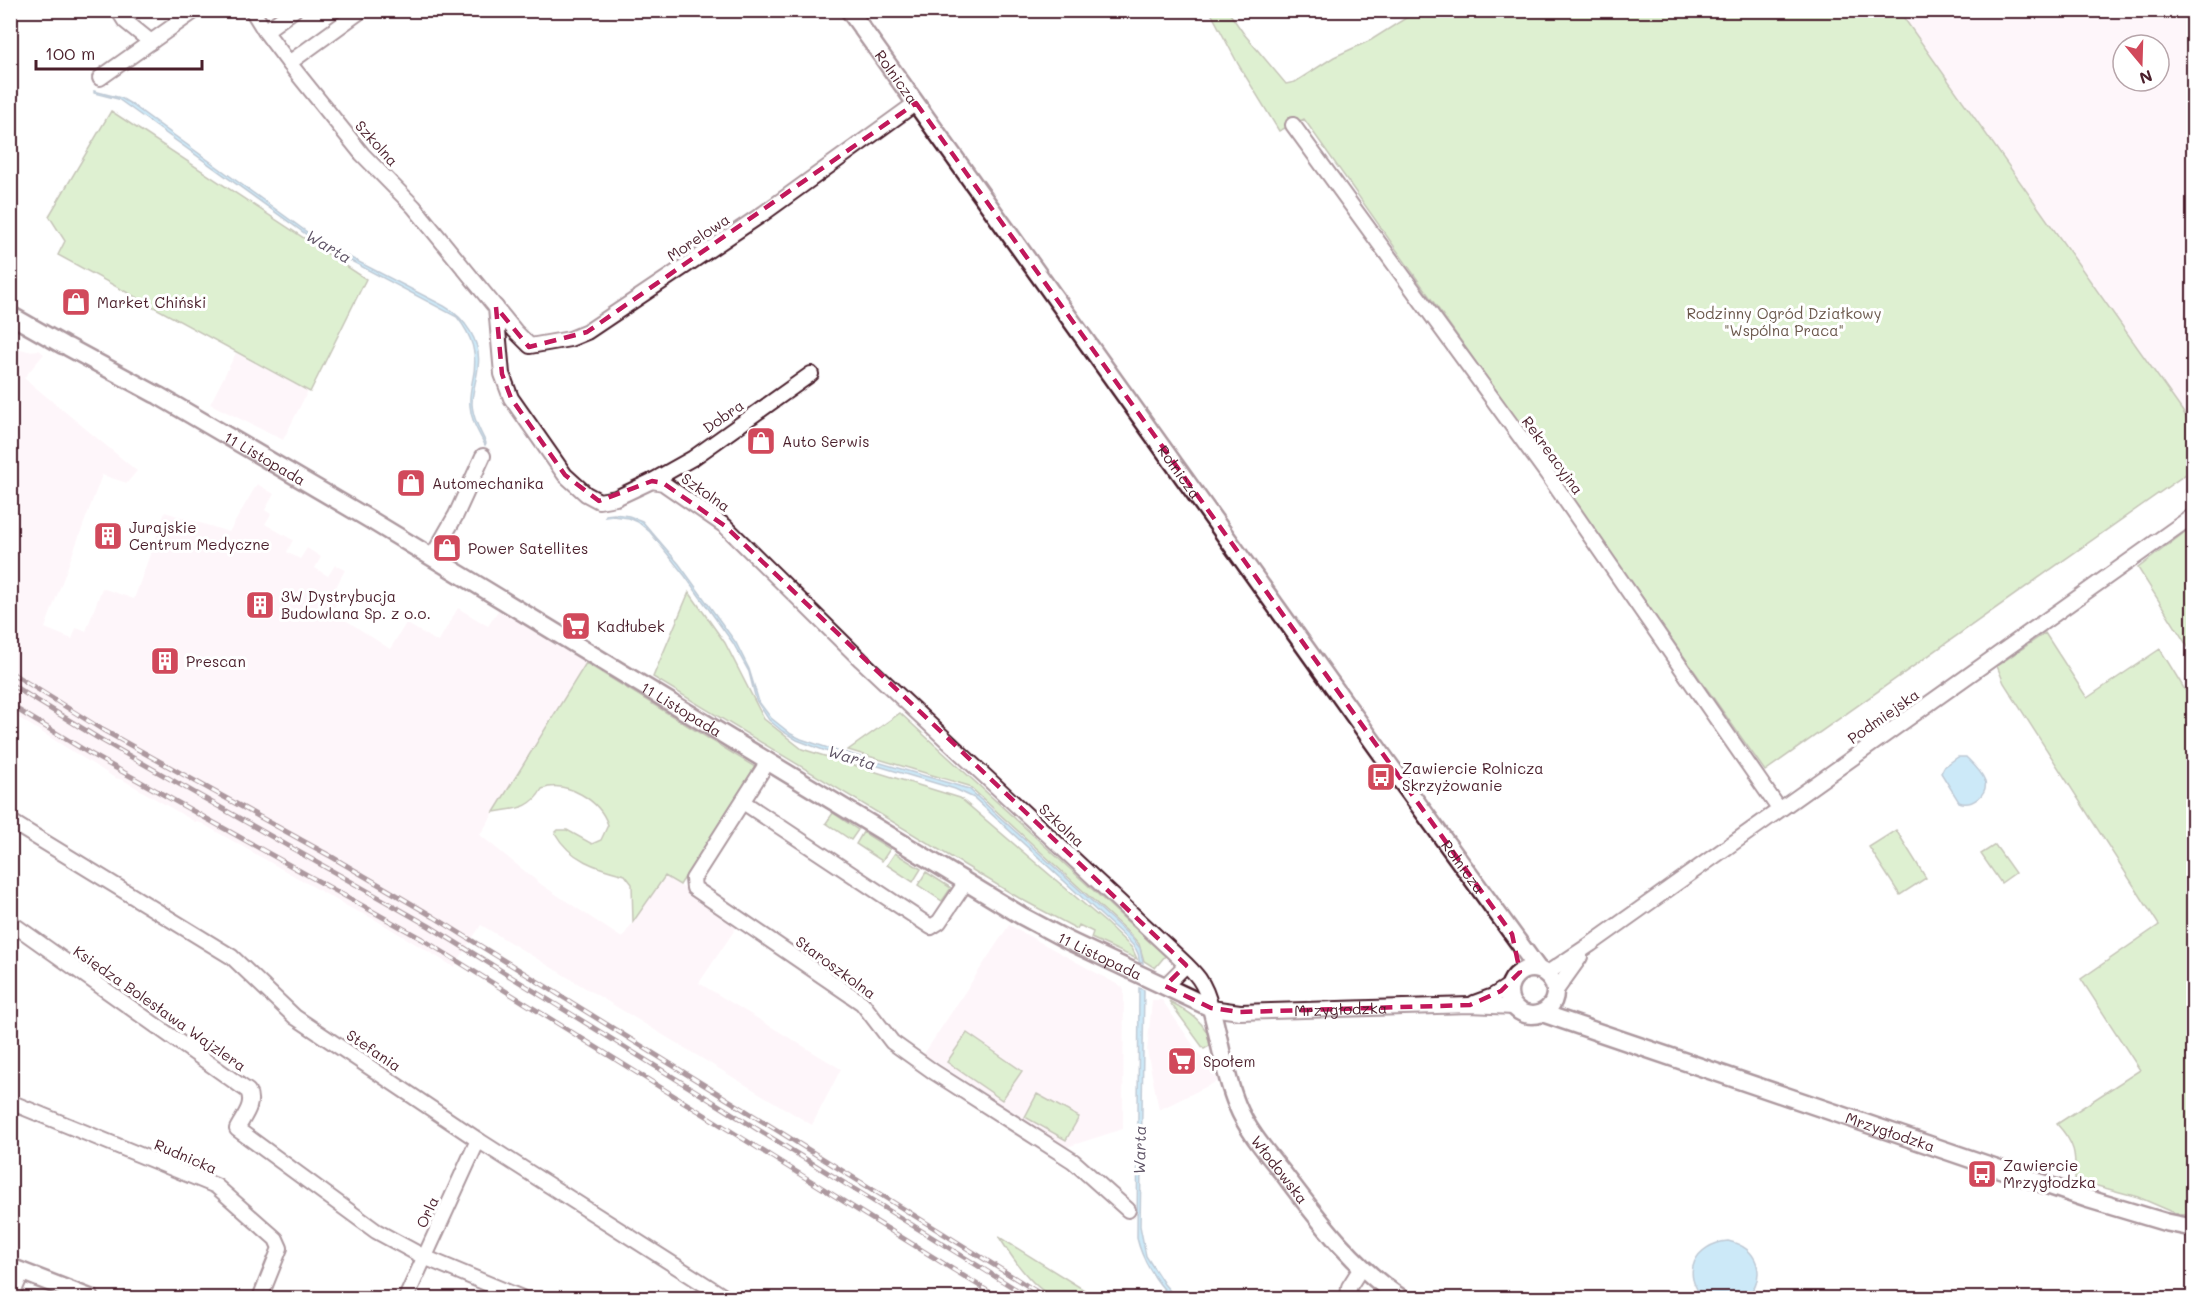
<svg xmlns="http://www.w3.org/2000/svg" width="2204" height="1309" viewBox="0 0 2204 1309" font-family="Mali,sans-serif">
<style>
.built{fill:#fdecf4;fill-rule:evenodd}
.green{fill:#b7de9a;stroke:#807e62;stroke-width:1.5}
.water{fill:#8fcff0;stroke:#7389a1;stroke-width:1.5}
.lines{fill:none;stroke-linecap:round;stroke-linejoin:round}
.minor-casing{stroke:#4a1f2b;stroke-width:18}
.tertiary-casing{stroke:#4a1f2b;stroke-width:21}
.minor{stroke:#fff;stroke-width:14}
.tertiary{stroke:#fff;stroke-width:16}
.rail-casing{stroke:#4a1f2b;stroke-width:5}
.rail{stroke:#fff;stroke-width:3;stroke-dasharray:9;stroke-linecap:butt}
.marked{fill:none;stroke:#c2185b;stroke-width:4.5;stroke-dasharray:12 8;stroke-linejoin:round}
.labels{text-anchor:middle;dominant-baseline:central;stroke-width:6;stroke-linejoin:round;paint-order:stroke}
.street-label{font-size:15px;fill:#4a1f2b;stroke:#fff}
.poi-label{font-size:15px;fill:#4a1f2b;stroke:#fff;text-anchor:start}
.park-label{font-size:15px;fill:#6b584c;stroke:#fff}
.water-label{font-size:16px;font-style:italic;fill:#5f5466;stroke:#fff}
</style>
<rect width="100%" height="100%" fill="#fff"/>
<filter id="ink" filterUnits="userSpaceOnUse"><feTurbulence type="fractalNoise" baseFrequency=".0167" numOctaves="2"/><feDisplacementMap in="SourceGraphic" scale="12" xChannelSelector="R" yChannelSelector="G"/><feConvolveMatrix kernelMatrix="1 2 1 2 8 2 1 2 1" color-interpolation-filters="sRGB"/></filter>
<g filter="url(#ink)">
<!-- built -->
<path class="built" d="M 1899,11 L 2193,11 L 2193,426 L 2008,164 ZM 2123,45 L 2159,45 L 2159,81 L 2123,81 Z
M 10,346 L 28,351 L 39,350 L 44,354 L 24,378 L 137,471 L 127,483 L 102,475 L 45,628 L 72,639 L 76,628 L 86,631 L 102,588 L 134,599 L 165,512 L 229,532 L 257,484 L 274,494 L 265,510 L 271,514 L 265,524 L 293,540 L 287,552 L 300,559 L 307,548 L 321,557 L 315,568 L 328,576 L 335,565 L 345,570 L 336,587 L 344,591 L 332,611 L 390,649 L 406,623 L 438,642 L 458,608 L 488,626 L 499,609 L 586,663 L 480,835 L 542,885 L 622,938 L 665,875 L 738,925 L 699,983 L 841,1069 L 812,1125 L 481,925 L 454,967 L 374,919 L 352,909 L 201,823 L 195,822 L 123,780 L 115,778 L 11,713 Z
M 236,353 L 308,391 L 283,440 L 210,404 Z
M 1009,925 L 1124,988 L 1123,1129 L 1067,1147 L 924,1054 Z
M 1152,1000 L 1162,1000 L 1218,1081 L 1159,1110 L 1147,1051 Z"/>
<!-- green -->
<path class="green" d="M 1210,11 L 1228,11 L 1244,34 L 1286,84 L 1295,82 L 1334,57 L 1371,40 L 1417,11 L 1899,11 L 2193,426 L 2193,469 L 1765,771 L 1304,119 L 1279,131 L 1238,64 Z
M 111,111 L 366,279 L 310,392 L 58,255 L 65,241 L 49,216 Z
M 2193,526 L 2193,655 L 2138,568 Z
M 689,592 L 725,643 L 764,719 L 802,749 L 960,798 L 1105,922 L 1132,948 L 1137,959 L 1091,938 L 1093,932 L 1079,925 L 1077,929 L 1019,898 L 653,677 Z
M 2045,633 L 2087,698 L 2160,649 L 2193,703 L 2193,1216 L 2175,1213 L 2138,1197 L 2075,1180 C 2076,1153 2075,1144 2057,1124 L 2140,1070 L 2081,979 L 2159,925 L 2004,683 L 1997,666 Z
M 586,663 L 755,767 L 680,885 L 665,876 L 633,922 L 632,884 L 625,875 C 597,868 570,860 555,833 L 558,830 L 567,830 L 592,844 L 601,840 L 608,825 C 600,800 566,780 542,789 C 530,810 516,808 494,812 Z
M 900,713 L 1165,956 L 1155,968 L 1144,961 L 1139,944 L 1131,935 L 969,786 L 848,750 Z
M 833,813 L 858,830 L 851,840 L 826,823 Z
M 1896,830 L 1926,878 L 1900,895 L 1869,847 Z
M 863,832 L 890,849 L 882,861 L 856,844 Z
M 1995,845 L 2015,873 L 2001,883 L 1981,854 Z
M 895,853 L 921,869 L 913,882 L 887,865 Z
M 926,872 L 951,888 L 942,901 L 918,885 Z
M 1169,1001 C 1188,1011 1207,1022 1211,1045 L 1204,1049 Z
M 967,1033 L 1022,1071 L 1002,1100 L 947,1062 Z
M 1037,1094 L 1079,1117 L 1066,1140 L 1025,1117 Z
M 999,1237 L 1097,1298 C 1085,1299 1069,1301 1058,1298 C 1035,1293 1011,1256 999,1237 Z"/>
<!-- water -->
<path class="water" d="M 94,91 L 121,98 L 131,104 L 322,243 L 444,306 C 465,318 482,342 478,367 C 477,379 472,391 472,404 C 473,418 480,431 486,443 L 485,445 C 479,433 471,421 470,406 C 469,396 471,388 473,378 C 478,354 472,336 457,317 L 321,245 L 132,109 L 118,99 L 94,93 Z
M 614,514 L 629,516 L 642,521 L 679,564 L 736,643 L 749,669 L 759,702 L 771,718 L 791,734 L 801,739 L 837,751 L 836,755 L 797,740 L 782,731 L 769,720 L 756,700 L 749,672 L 733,643 L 685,576 L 650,532 L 638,522 L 629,518 L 613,516 L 605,517 L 606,515 Z
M 840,751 L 969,789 L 1131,937 L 1140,948 L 1143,963 L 1139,962 C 1140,952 1134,946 1127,939 L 974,798 L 955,789 L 868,763 L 860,762 L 858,764 L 855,761 L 839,755 Z
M 1958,757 L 1966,757 C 1972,763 1982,772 1985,781 C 1988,795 1971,807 1959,802 L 1941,773 L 1944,767 Z
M 1139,988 L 1144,990 L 1140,1226 L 1146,1256 L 1164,1284 L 1176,1298 L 1172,1298 C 1156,1282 1142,1260 1137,1238 Z
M 1728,1241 C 1758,1248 1768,1275 1746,1298 L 1704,1298 C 1680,1274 1695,1244 1728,1241 Z"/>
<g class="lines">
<!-- minor casing -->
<g class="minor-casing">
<g id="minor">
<path d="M 118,10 L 125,21 L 151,42"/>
<path d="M 252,10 L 265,31 L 289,63 L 362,154 L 414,207 L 515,331 L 530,346 L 570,339 L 587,332 L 764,213 L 916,103"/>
<path d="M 265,31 L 294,10"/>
<path d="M 289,63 L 362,10"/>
<path d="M 100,78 L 196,10"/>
<path d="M 1293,125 L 1548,475 L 1779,809"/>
<path id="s1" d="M 496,307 L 502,374 L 511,398 L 565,475 L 586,494 L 599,501 L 616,498 L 652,481 L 663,483 L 725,526 L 861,660 L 1172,951 C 1193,971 1204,978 1211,1008 L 1240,1012 L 1470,1005 L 1514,1007"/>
<path d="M 652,481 L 693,458 L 811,374"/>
<path d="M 432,557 L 456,515 L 483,456"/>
<path d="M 767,763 L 693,879 L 694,888 L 862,1003 L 892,1042 L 934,1072 L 1073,1161 L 1128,1210"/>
<path d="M 743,802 L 931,927 L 939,922 L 966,882"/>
<path d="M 10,821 L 232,957 L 295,1017 L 478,1140 L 726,1298"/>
<path d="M 10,922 L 248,1091 C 255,1105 243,1117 237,1129 L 376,1231 L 424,1257 L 522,1298"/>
<path d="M 1546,974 L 1591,944 L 2194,515"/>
<path d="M 1165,986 L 1186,965"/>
<path d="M 1555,992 L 1580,957"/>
<path d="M 1474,1003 L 1493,996 L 1510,985"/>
<path d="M 10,1102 L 216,1186 L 276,1239 L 280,1248 L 260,1298"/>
<path d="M 11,1298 L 22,1272"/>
<path d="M 406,1298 L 478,1140"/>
<path d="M 1348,1298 L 1349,1287 L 1361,1268"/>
</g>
</g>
<!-- tertiary casing -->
<g class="tertiary-casing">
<g id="tertiary">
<path id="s2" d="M 849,10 L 1388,763 L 1538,969"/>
<path d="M 10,315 L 63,345"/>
<path d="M 68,347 L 155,394"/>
<path id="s3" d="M 159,396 L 369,519 L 1022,916 L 1069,941 L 1211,1008 C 1220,1040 1224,1074 1237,1105 C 1247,1130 1266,1152 1283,1173 C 1318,1219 1352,1266 1401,1298"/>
<circle cx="1532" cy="992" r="23"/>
<path id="s4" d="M 1542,1013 L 2088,1199 L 2165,1222 L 2194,1228"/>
<path d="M 10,1267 L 90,1298"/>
</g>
</g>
<!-- minor -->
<use href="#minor" class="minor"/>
<!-- tertiary -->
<use href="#tertiary" class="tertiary"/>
<!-- rail casing -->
<g class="rail-casing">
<path id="rail" d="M 10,672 L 103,730 L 332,857 L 434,917 L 1047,1298
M 10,684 L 98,738 L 429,926 L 1030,1298
M 10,705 L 89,753 L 422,939 L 999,1298"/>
</g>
<!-- rail -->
<use href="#rail" class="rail"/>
</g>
</g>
<!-- marked area -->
<path d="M0 0H2204V1309H0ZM 916,103 L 1512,934 L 1520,972 L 1501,991 L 1470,1005 L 1240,1012 L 1211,1008 L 1165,986 L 1186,965 L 725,526 L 663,483 L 652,481 L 599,501 L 565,475 L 511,398 L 502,374 L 496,307 L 529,347 L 587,332 Z" fill="#fff" fill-opacity=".55" fill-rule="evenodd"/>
<path class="marked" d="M 916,103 L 1512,934 L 1520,972 L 1501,991 L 1470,1005 L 1240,1012 L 1211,1008 L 1165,986 L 1186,965 L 725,526 L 663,483 L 652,481 L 599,501 L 565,475 L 511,398 L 502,374 L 496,307 L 529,347 L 587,332 Z"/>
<!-- icons -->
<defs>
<g id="shop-square" transform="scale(1.5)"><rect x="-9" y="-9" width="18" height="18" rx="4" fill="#d1495b" stroke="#fff"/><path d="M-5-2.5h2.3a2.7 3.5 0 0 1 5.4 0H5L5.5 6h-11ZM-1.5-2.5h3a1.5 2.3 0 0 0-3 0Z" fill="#fff"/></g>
<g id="building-square" transform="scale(1.5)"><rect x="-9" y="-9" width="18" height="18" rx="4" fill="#d1495b" stroke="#fff"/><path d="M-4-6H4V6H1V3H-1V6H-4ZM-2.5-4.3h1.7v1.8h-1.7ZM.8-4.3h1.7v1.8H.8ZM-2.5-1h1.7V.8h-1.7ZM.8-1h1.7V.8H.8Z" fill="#fff"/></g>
<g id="supermarket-square" transform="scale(1.5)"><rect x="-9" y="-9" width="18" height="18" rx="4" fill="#d1495b" stroke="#fff"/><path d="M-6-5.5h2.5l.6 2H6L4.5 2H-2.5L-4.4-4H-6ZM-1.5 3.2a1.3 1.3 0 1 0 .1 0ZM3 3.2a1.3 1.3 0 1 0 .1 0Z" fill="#fff"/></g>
<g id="bus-square" transform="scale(1.5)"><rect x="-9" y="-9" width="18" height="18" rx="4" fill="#d1495b" stroke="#fff"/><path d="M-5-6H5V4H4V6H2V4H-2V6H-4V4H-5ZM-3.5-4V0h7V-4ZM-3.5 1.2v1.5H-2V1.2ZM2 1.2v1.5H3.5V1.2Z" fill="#fff"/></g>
</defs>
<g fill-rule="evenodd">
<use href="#shop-square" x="76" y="302"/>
<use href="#shop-square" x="761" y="441"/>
<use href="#shop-square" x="411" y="483"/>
<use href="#building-square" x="108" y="536"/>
<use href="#shop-square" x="447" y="548"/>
<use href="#building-square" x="260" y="605"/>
<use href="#supermarket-square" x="576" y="626"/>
<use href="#building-square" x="165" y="661"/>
<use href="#bus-square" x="1381" y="777"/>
<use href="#supermarket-square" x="1182" y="1061"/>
<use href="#bus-square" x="1982" y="1174"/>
</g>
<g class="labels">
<!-- street labels -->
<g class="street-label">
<text stroke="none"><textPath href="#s2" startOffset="82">Rolnicza</textPath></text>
<text transform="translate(377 143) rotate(48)">Szkolna</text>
<text transform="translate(698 237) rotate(-34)">Morelowa</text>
<text transform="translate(723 416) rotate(-35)">Dobra</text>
<text transform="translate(1553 455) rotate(54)">Rekreacyjna</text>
<text stroke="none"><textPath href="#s3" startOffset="123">11 Listopada</textPath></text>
<text stroke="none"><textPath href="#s2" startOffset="568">Rolnicza</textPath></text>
<text transform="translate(706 492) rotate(35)">Szkolna</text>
<text stroke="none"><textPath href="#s3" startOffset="609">11 Listopada</textPath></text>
<text transform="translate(1883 716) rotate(-35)">Podmiejska</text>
<text transform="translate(1062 825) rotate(43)">Szkolna</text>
<text stroke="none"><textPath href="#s2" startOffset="1054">Rolnicza</textPath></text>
<text stroke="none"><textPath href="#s3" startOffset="1095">11 Listopada</textPath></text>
<text transform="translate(836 967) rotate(36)">Staroszkolna</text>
<text transform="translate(160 1008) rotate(35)">Księdza Bolesława Wajzlera</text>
<text stroke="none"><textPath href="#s1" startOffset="1191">Mrzygłodzka</textPath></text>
<text transform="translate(374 1050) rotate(34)">Stefania</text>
<text stroke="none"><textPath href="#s4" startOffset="368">Mrzygłodzka</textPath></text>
<text transform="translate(186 1156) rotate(23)">Rudnicka</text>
<text stroke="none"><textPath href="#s3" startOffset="1396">Włodowska</textPath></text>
<text transform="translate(427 1212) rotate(-65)">Orla</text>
</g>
<!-- poi labels -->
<g class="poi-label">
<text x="97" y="302">Market Chiński</text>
<text x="782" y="441">Auto Serwis</text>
<text x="432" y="483">Automechanika</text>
<text x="129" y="527">Jurajskie<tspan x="129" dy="17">Centrum Medyczne</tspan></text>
<text x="468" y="548">Power Satellites</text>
<text x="281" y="596">3W Dystrybucja<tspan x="281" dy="17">Budowlana Sp. z o.o.</tspan></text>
<text x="597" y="626">Kadłubek</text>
<text x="186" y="661">Prescan</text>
<text x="1402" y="768">Zawiercie Rolnicza<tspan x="1402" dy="17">Skrzyżowanie</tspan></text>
<text x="1203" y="1061">Społem</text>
<text x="2003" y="1165">Zawiercie<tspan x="2003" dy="17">Mrzygłodzka</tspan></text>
</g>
<!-- park labels -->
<g class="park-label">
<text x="1784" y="313">Rodzinny Ogród Działkowy<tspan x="1784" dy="17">"Wspólna Praca"</tspan></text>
</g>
<!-- water labels -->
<g class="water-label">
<text transform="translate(329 246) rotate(31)">Warta</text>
<text transform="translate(852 757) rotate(17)">Warta</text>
<text transform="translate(1139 1150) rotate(-89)">Warta</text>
</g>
</g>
<!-- margin -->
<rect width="2204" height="1309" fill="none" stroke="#fff" stroke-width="36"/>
<rect x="18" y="18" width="2168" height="1273" fill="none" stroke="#4a1f2b" stroke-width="2" filter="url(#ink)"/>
<!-- north arrow -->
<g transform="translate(2141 63) rotate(161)"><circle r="28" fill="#ffffff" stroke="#b7a5aa" stroke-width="1.5"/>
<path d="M0-4.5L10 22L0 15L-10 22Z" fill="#d1495b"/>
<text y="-9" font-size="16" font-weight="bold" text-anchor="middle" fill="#4a1f2b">N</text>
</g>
<!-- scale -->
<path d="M36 60v9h166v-9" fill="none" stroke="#4a1f2b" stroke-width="3"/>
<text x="45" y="60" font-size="18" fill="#4a1f2b" stroke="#ffffff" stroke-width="4.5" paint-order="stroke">100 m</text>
</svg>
